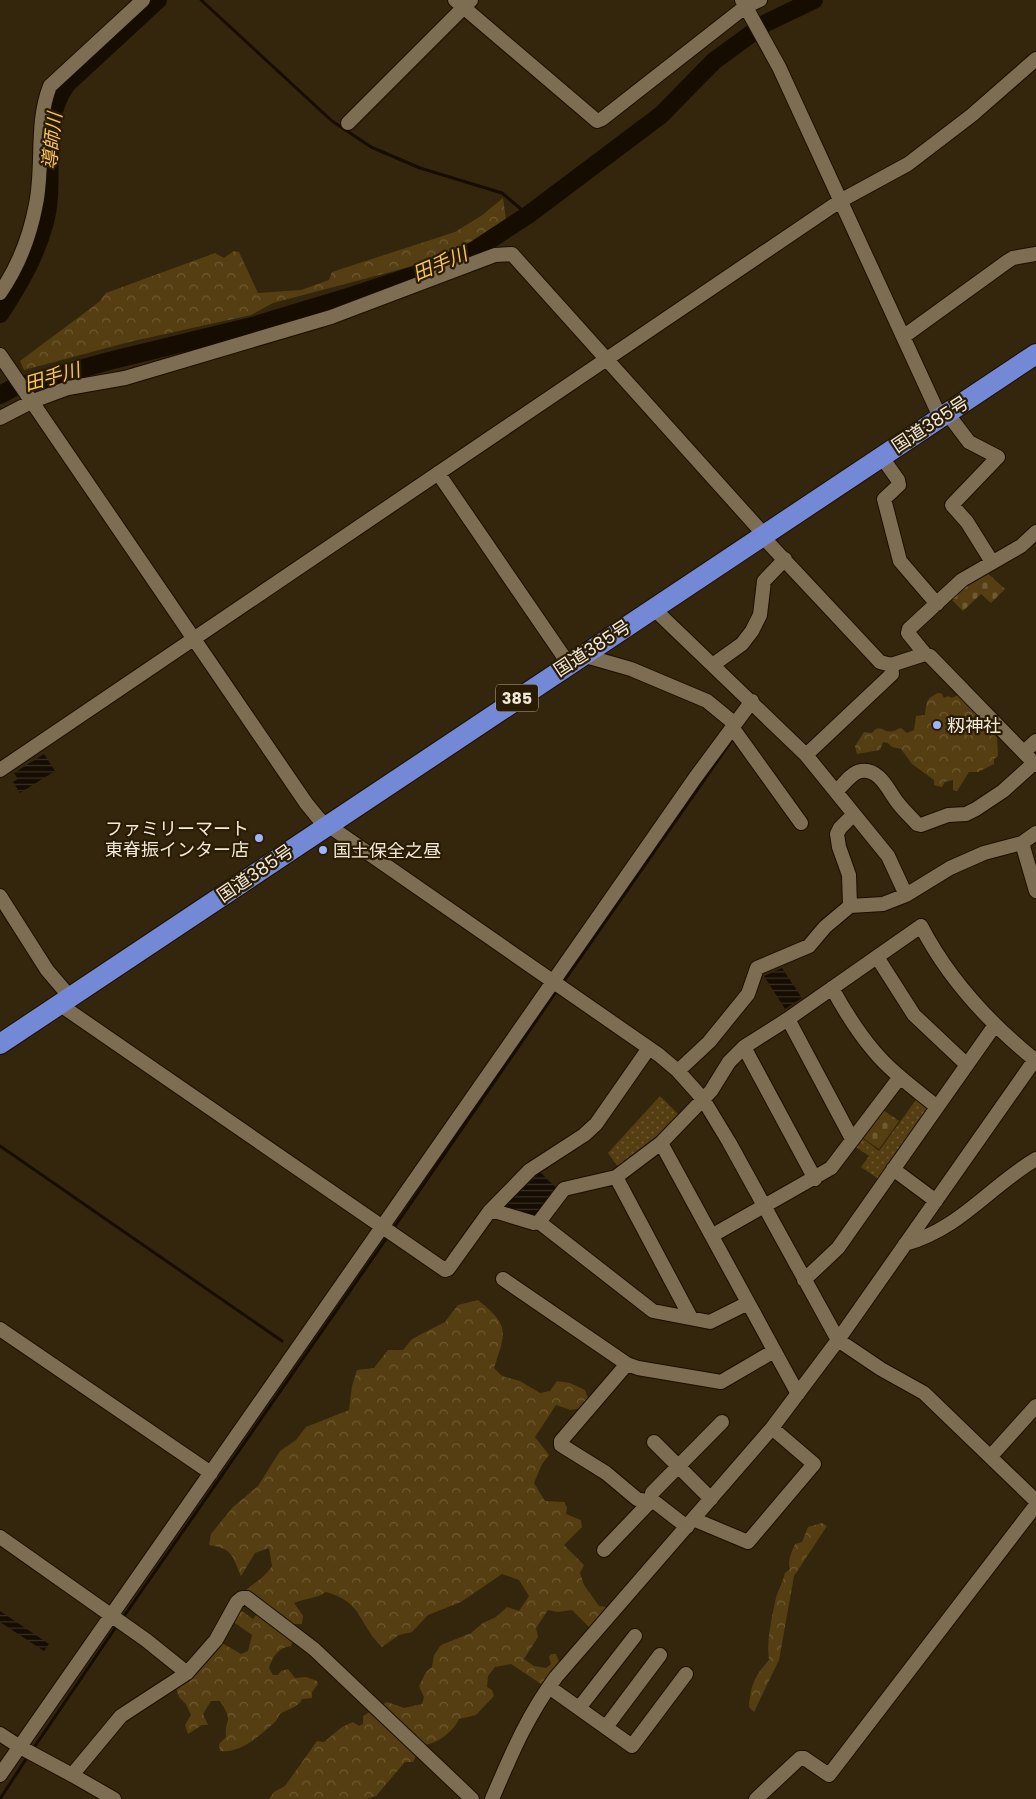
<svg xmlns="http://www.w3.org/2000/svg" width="1036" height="1799" viewBox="0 0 1036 1799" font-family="Poppins,'Noto Sans JP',sans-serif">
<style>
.forest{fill:url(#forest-crowns)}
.cemetery{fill:url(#cemetery-stones)}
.park{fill:url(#park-dots)}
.water{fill:url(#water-rules)}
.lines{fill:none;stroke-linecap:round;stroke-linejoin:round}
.stream{stroke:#170c00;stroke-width:3}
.river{stroke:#170c00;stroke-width:18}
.minor-casing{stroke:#1b0e00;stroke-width:16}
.highway-casing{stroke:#1b0e00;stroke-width:22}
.minor{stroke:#7d6d52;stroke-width:14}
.highway{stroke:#7489d5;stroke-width:20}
.poi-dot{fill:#9eb4fd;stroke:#291c03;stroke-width:2}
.labels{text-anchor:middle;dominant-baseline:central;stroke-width:4.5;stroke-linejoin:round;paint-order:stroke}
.shield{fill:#291c03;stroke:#b6ac9a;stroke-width:1}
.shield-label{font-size:16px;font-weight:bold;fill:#f2e9da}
.street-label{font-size:18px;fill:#f2e9da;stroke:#291c03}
.poi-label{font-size:18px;fill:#f2e9da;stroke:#291c03;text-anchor:start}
.water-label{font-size:19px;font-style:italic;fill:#fcc55e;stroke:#291c03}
</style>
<defs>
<pattern id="forest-crowns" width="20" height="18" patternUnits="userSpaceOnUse" patternTransform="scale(1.25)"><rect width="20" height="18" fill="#553e11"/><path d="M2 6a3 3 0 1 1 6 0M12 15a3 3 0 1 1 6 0" fill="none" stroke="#6e5a33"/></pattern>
<pattern id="cemetery-stones" width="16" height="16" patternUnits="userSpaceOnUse" patternTransform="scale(1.25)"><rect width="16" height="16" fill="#553e11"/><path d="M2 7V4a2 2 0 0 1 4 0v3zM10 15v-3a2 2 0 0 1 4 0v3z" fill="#6e5a33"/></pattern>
<pattern id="park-dots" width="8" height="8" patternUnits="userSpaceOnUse" patternTransform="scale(1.25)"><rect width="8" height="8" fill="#553e11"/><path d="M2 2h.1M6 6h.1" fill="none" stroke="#6e5a33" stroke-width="1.8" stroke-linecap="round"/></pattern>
<pattern id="water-rules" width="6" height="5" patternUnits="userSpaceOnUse" patternTransform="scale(1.25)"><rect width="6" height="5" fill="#170c00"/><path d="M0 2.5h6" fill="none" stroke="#392f25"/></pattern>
</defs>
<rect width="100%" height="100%" fill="#34260c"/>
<!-- forest -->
<path class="forest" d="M 503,198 L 506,219 L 472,242 L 413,266 L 273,303 L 251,315 L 129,342 L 24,370 L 20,361 L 99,302 L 106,293 L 215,253 L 224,258 L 234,251 L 239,252 L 258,293 L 301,290 L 329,280 L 332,272 L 455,232 L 481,216 Z
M 938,693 L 942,694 L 944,698 L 948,696 L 952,698 L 960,694 L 997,738 L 998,756 L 994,759 L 994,764 L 978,772 L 969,772 L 957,791 L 953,790 L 953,780 L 945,782 L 942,787 L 934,785 L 934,780 L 912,764 L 901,749 L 892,747 L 888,743 L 883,742 L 880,750 L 857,754 L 855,746 L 864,732 L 872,733 C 880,722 883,734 893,731 C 896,731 898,728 901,728 L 907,733 L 914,730 L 916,716 L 925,715 C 927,702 925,699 938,693 Z
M 478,1300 C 510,1326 506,1331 494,1368 L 502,1376 L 520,1381 L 540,1393 L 550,1391 L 557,1381 L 570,1383 L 585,1390 L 588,1398 L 582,1408 L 571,1410 L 556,1405 L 535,1437 L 549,1455 L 542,1464 L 534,1483 L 545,1501 L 564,1502 L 567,1507 L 566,1514 L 581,1520 L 582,1527 L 564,1545 L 584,1565 L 580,1573 L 584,1585 L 599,1606 L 606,1607 L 603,1617 L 589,1627 L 572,1610 L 558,1612 L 548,1610 L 536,1628 L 538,1637 L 524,1659 L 534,1666 L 546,1668 L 551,1664 L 549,1657 L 551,1654 L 556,1654 L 560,1664 L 541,1684 L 511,1664 L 495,1667 L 488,1676 L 487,1687 L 492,1690 L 494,1696 L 476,1715 L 459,1719 C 454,1731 437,1744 424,1745 L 382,1705 L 387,1702 L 404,1708 L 422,1704 L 424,1697 L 419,1686 L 426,1672 L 432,1667 L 434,1655 L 441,1645 L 471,1633 L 483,1623 L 496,1617 L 507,1607 L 519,1611 L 529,1596 L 519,1580 L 502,1574 L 461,1602 L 428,1615 L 412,1632 L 399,1635 L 382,1647 C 358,1624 363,1602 326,1592 C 316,1599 305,1598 294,1603 L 303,1616 L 302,1624 L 292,1624 L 244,1592 C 255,1581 263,1580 272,1566 L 269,1548 L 255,1553 L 241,1576 C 232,1555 233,1549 209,1545 L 211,1534 L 233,1507 L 258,1486 L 280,1451 L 296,1440 L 306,1427 L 349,1410 L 352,1386 L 357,1370 L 374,1368 L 388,1350 L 403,1350 L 412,1339 L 445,1322 L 458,1305 Z
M 822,1523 L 827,1526 L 794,1576 L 779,1660 L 754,1712 L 749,1707 C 750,1686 755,1675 769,1660 C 766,1641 772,1617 776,1598 C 778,1590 783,1582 785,1573 L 790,1569 C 787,1562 792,1551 795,1544 L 802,1542 L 808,1527 Z
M 240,1610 L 253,1619 L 257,1614 L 255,1611 L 294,1638 L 291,1646 C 278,1648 273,1656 269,1668 L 273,1675 L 278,1675 L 281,1671 L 288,1669 L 295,1678 L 306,1677 L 317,1681 L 318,1684 L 312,1692 L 312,1698 L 302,1699 C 298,1708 287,1709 280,1714 C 278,1716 277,1721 274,1723 C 259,1736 240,1754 220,1751 L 219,1744 L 226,1737 C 224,1717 235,1724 220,1701 L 211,1701 L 203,1714 L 208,1725 L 202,1725 L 188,1734 L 185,1725 L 191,1715 L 186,1704 L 179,1697 L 176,1688 L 222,1643 L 241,1654 L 248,1651 L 252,1635 L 232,1621 Z
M 373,1710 L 382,1723 L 391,1728 L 394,1735 L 405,1741 L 416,1756 L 413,1762 L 405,1762 L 376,1796 L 367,1799 L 269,1799 L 274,1792 L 285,1786 L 317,1741 L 324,1742 L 342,1727 L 353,1722 L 359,1726 L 363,1724 L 363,1716 Z"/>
<!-- cemetery -->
<path class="cemetery" d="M 984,570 L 1005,589 L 991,603 L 981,594 L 963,611 L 949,597 Z
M 883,1110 L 899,1121 L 879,1149 L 863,1138 Z"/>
<!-- park -->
<path class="park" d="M 660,1096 L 680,1116 L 658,1139 L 618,1167 L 608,1153 Z
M 918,1097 L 928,1104 L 929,1110 L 880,1180 L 861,1167 L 869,1156 L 856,1147 L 862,1138 L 879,1151 Z"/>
<!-- water -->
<path class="water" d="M 44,754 L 55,771 L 20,793 L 13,782 L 18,779 L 14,773 Z
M 782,968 L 802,998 L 785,1009 L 764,976 Z
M 540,1172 L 557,1189 L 537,1215 L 533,1217 L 505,1208 L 505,1206 Z
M 0,1611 L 49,1644 L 44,1651 L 0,1622 Z"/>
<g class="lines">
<!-- stream -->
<path class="stream" d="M 201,0 L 332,121 L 371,147 L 420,168 L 502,193 L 528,215
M 562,984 L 734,737
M 0,1146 L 282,1341
M 393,1229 L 558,989
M 122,1619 L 388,1236
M 33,1749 L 118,1624
M 0,1799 L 28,1756"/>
<!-- river -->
<path class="river" d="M 0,314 C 19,285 36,256 45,222 C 57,177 38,123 67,84 L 158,0
M 0,395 L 15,387 L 109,361 L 252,326 L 354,295 L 429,270 L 473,251 L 528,215 L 661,115 L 714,61 L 766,23 L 814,0"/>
<!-- minor casing -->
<g class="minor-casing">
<path id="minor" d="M 455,0 L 597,121 L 602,119 L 745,7 L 760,0
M 742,0 L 779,67 L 940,417
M 348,123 L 471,0
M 0,293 C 18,267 30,236 36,204 C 44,165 35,124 50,86 L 143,0
M 903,337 L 1008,261 L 1013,258 L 1036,254
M 0,355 L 306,803 L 319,819 L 659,1055 L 678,1071 L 703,1099 L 729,1142 L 838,1340 L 881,1369 L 924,1393 L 1036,1501
M 947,413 L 969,442 L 998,457 L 952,505 L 967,522 L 992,562
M 0,418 L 33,401 L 68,388 L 125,378 L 331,317 L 495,255 L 512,254 L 759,529 L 762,536 L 880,662 L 891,665 L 925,654
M 881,456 L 898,480 L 899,485 L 884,499 L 900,561 L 937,604
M 438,473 L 568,663
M 1036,532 L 1021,546 L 962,580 L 909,629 L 908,633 L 925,654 L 930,656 L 1036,765
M 653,608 L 806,755 L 888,856 L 906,895 L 950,868 L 984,853 L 1022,843 L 1036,833
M 582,655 L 631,669 L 707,701 L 735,724
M 714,664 L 742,644 L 752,631 L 760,615 L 764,581 L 785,559
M 732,727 L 801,823
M 1024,752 L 1036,741
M 806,755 L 892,674 L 891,665
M 0,770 L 840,201 L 908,164 L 972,115 L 1036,59
M 837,791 C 843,785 852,772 861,771 C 880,768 889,792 898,803 C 904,811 911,817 917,824 L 921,825 L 948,815 L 966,814 L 976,809 L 1003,791 L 1034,763
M 1022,843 L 1036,891
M 0,896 L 47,970 L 70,997
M 850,906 L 883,904 L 906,895
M 877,957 L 914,1015 L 967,1065
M 832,988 C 844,1010 857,1031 873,1050 C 891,1072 915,1089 937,1107
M 59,1004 L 445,1270 L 448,1269 L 489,1212 L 530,1170 L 584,1135 L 596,1124 L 649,1048
M 788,1019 L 852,1139
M 744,1047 L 815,1179
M 678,1071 L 709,1042 L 748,994 L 757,968 L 809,946 L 825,927 L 850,906 L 849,875 L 839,847 L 837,834 L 840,828 L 853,815
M 661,1143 L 798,1394
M 893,1169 L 936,1201
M 616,1177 L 691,1318
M 491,1210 L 534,1223 L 539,1222
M 713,1235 L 831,1168 L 900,1077
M 905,1244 C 960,1229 990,1186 1036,1159
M 503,1279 L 627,1364 L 638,1368 L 721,1382 L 774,1351
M 804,1280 L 838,1248 L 995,1025
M 748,1303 L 710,1322 L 653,1311 L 539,1222 L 564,1189 L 616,1177 L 661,1143 L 711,1091 L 729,1062 L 744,1047 L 788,1019 L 921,926 C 949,980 988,1022 1035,1060
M 0,1329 L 211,1473
M 627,1364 L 561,1441 L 561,1445 L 606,1473 L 637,1499 L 656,1503 L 687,1527
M 654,1442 L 711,1499
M 991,1456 L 1036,1406
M 652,1493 L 722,1422
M 693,1519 L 748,1542 L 814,1464 L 772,1428
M 0,1537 L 146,1640 L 187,1673
M 604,1550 L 649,1503
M 549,1687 L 632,1746 L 686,1674
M 579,1708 L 635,1636
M 606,1727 L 660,1655
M 0,1734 L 20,1747 L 72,1775
M 0,1775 L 695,778 L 752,701
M 114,1799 L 72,1775 L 121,1716 L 187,1673 L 216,1640 L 237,1602 L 242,1598 L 247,1598 L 314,1649 L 472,1799
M 492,1799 C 512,1753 526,1718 556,1677 L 772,1428 L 838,1340 L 1036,1058
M 756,1799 L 800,1758 L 804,1758 L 829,1775 L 1036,1505"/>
</g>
<!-- highway casing -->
<g class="highway-casing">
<path id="highway" d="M 0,1044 L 1036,354"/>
</g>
<!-- minor -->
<use href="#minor" class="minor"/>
<!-- highway -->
<use href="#highway" class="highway"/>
</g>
<!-- markers -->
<g class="poi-dot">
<circle cx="937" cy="725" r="5"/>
<circle cx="259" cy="838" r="5"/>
<circle cx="323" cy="850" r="5"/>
</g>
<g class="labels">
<!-- shield labels -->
<rect class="shield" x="496" y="684.5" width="42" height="27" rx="4"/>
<g class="shield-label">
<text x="517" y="698">385</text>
</g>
<!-- street labels -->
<g class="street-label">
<text transform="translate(930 424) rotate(-33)">国道385号</text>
<text transform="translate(592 648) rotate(-33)">国道385号</text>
<text transform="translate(255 873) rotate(-34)">国道385号</text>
</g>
<!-- poi labels -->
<g class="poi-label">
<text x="947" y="725">籾神社</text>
<text x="249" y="828" text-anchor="end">ファミリーマート<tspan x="249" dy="21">東脊振インター店</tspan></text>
<text x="333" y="850">国土保全之昼</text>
</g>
<!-- water labels -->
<g class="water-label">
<text transform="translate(52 141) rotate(-84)">導師川</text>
<text transform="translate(440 264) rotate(-23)">田手川</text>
<text transform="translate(52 377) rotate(-16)">田手川</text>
</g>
</g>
</svg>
